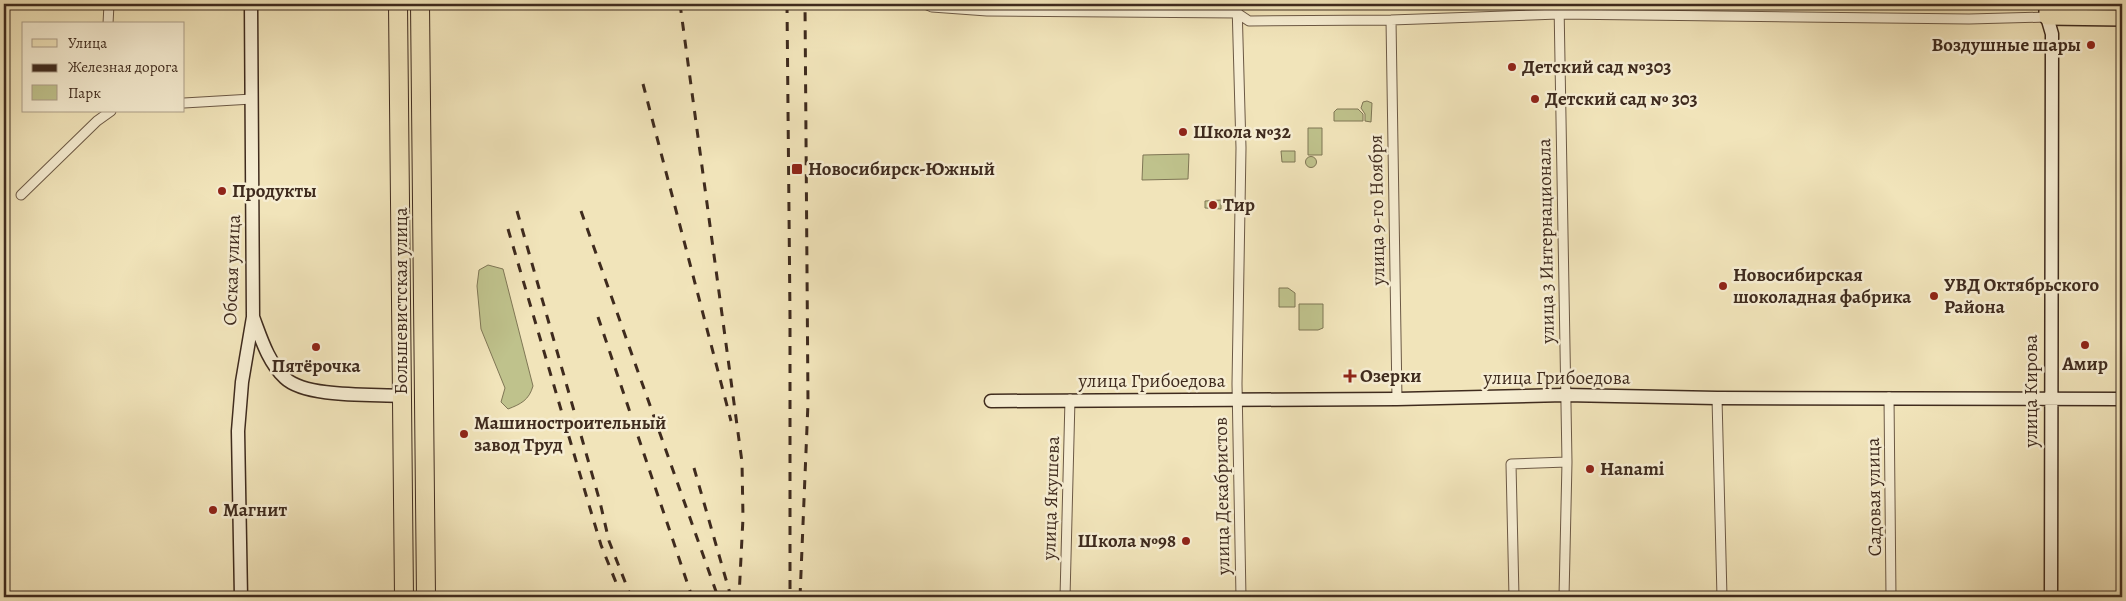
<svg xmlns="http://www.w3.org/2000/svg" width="2126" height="601" viewBox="0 0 2126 601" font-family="Alegreya,serif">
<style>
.green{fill:#bfc28c;stroke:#7f7655}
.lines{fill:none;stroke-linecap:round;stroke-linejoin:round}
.street-casing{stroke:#6c5945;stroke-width:11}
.secondary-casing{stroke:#3f2b1e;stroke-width:15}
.primary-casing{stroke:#3f2b1e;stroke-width:18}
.highway-casing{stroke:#3f2b1e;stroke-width:20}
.street{stroke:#f6edd2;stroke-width:9}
.secondary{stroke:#f6edd2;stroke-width:12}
.primary{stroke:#f1e4ba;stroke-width:15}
.highway{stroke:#f1e4ba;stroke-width:18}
.rail{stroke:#3f2b1e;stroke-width:3;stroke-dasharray:9 9;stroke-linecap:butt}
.poi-dot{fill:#8f2418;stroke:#f6edd2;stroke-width:2}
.labels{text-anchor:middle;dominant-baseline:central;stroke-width:5;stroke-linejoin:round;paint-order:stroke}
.poi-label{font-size:19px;font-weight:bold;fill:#3f2b1e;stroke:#f6edd2;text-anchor:start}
.street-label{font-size:19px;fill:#3f2b1e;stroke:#f6edd2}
</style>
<rect width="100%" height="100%" fill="#f1e4ba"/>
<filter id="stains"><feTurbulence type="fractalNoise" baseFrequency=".004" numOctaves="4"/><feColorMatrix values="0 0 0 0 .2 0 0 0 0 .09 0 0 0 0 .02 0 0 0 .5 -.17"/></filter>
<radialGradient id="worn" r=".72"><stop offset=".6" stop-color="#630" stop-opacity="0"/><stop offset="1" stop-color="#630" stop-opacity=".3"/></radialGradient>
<!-- green -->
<path class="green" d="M 1367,101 L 1372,103 L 1371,122 L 1365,121 L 1365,114 L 1361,108 L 1363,102 Z
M 1337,109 L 1358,109 L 1363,114 L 1363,121 L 1334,121 L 1334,112 Z
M 1308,128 L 1322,128 L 1322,155 L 1308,155 Z
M 1281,151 L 1295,151 L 1295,162 L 1282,162 Z
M 1189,154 L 1188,179 L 1142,180 L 1143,155 Z
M1305.5 162a5.5 5.5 0 1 1 11 0a5.5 5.5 0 1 1-11 0Z
M 1221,200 L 1221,209 L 1205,208 L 1205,201 Z
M 488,265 L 503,269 L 533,386 C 529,400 521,404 508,409 L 501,402 L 505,388 L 481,329 L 477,286 L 479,270 Z
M 1279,288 L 1288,288 L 1295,293 L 1295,307 L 1279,307 Z
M 1299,304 L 1323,304 L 1323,328 L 1318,330 L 1299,330 Z"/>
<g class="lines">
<!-- street casing -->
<g class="street-casing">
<path id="street" d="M 925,4 L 932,7 L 987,11 L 1237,13 L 1249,21 L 1391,20 L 1559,14 L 1969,19 L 2047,17
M 1237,4 L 1241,148 L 1237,384 L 1241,597
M 1559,4 L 1567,462 L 1564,597
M 1391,20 L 1397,399
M 108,24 L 109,4
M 184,103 L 252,99
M 21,195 L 97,121 L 111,111
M 1889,397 L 1891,597
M 1717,398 L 1722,597
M 1065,597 L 1070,399
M 1514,597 L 1511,464 L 1567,462"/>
</g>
<!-- secondary casing -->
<g class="secondary-casing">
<path id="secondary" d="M 2047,17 L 2052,34 L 2051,597
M 253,317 C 261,338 268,362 285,378 C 306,398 373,394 402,396
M 991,401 L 1397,399 L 1565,395 L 1717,398 L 2122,399
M 241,597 L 238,431 L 242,382 L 253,317 L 251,4"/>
</g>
<!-- primary casing -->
<g class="primary-casing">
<path id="primary" d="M 2047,4 L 2047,17 L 2122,18"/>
</g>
<!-- highway casing -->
<g class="highway-casing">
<path id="highway" d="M 398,4 L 404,597
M 420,4 L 426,597"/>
</g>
<!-- street -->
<use href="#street" class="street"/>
<!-- secondary -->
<use href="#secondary" class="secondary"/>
<!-- primary -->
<use href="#primary" class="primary"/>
<!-- highway -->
<use href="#highway" class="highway"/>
<!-- rail -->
<path class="rail" d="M 680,4 L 742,462 L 743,518 L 739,597
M 787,4 L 790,316 L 790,597
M 643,84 L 731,421
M 517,211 L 600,502 L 609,541 L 631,597
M 581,211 L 718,597
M 508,229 L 589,505 L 601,545 L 619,590
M 598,317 L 692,597
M 694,468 L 731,597
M 800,597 L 808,403 L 805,4"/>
</g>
<!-- markers -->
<g class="poi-dot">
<circle cx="2091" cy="45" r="5"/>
<circle cx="1512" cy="67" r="5"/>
<circle cx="1535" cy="99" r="5"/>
<circle cx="1183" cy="132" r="5"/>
<rect x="791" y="163" width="12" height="12" rx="2.5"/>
<circle cx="222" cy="191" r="5"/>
<circle cx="1213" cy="205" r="5"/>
<circle cx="1723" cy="286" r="5"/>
<circle cx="1934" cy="296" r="5"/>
<circle cx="2085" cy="345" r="5"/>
<circle cx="316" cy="347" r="5"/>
<path d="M1347.5 368.5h5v5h5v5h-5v5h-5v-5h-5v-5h5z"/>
<circle cx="464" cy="434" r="5"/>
<circle cx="1590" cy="469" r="5"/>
<circle cx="213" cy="510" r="5"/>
<circle cx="1186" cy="541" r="5"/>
</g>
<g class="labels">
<!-- poi labels -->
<g class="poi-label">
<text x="2081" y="45" text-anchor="end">Воздушные шары</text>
<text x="1522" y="67">Детский сад №303</text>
<text x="1545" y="99">Детский сад № 303</text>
<text x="1193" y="132">Школа №32</text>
<text x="808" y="169">Новосибирск-Южный</text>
<text x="232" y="191">Продукты</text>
<text x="1223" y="205">Тир</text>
<text x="1733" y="275">Новосибирская<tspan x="1733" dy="22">шоколадная фабрика</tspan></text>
<text x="1944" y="285">УВД Октябрьского<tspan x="1944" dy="22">Района</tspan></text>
<text x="2085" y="364" text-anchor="middle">Амир</text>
<text x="316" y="366" text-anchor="middle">Пятёрочка</text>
<text x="1360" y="376">Озерки</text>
<text x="474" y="423">Машиностроительный<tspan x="474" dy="22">завод Труд</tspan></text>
<text x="1600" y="469">Hanami</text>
<text x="223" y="510">Магнит</text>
<text x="1176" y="541" text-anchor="end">Школа №98</text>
</g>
<!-- street labels -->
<g class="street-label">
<text transform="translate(1377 210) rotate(-91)">улица 9-го Ноября</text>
<text transform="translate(1546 241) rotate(-91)">улица 3 Интернационала</text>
<text transform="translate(232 270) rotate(-88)">Обская улица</text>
<text transform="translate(401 301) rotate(-90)">Большевистская улица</text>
<text x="1557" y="378">улица Грибоедова</text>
<text x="1152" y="381">улица Грибоедова</text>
<text transform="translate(2031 391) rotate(-90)">улица Кирова</text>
<text transform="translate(1222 496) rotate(-91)">улица Декабристов</text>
<text transform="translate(1874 497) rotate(-91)">Садовая улица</text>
<text transform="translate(1051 498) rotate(-88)">улица Якушева</text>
</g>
</g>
<!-- margin -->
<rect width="2126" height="601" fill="none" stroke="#f1e4ba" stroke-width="20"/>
<rect x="5" y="5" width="2116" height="591" fill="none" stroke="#3f2b1e" stroke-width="2.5"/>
<rect x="10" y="10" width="2106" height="581" fill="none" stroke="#3f2b1e"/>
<!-- legend -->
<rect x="22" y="22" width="162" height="90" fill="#f6edd2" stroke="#ad9f8a"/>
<rect x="32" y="39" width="25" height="8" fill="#f1e4ba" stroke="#ad9f8a"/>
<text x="68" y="48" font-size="15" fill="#3f2b1e">Улица</text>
<rect x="32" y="64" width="25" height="8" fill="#3f2b1e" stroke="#ad9f8a"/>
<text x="68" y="72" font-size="15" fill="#3f2b1e">Железная дорога</text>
<rect x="32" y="85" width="25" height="15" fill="#bfc28c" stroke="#ad9f8a"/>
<text x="68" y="98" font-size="15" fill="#3f2b1e">Парк</text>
<rect width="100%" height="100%" filter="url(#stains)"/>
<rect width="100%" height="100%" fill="url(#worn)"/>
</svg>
